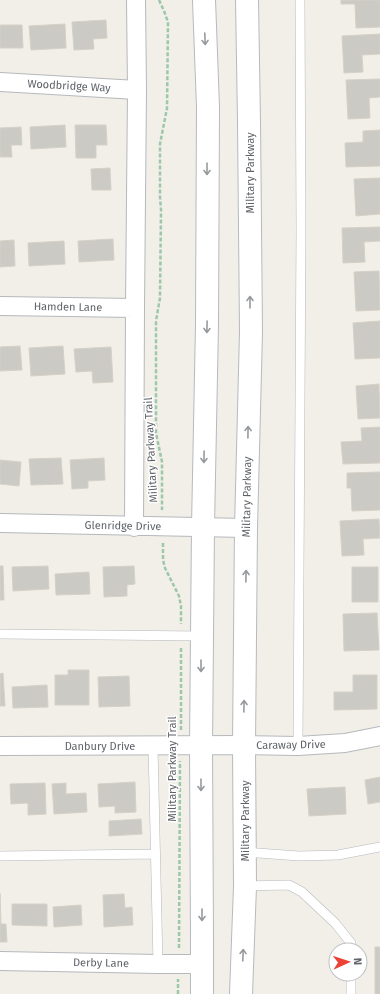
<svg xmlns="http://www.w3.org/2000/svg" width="380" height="994" viewBox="0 0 380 994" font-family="'Fira Sans',sans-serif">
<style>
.building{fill:#cccac5;stroke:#d6d1c6}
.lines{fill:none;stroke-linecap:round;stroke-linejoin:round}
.lane-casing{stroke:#b5b8bc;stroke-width:10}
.street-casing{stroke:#b5b8bc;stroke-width:20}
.secondary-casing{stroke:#b6babf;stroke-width:24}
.path{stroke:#9cc7a9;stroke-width:2.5;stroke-dasharray:4 2;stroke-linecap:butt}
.lane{stroke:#fff;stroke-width:9}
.street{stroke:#fff;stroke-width:18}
.secondary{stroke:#fff;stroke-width:22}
.oneway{stroke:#979a9d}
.labels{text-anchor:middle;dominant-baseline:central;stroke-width:3;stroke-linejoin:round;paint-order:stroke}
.street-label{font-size:11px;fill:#5f6368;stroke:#fff}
</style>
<rect width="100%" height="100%" fill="#f1efe8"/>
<!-- building -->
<path class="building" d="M 341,0 L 380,0 L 380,27 L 356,28 L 355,4 L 341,4 Z
M 106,20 L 107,38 L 93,39 L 94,49 L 74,50 L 72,22 Z
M 65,24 L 66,48 L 31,50 L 29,26 Z
M 0,25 L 22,25 L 23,48 L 0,48 Z
M 380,34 L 380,54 L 362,55 L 363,72 L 344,73 L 342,36 Z
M 380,79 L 380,97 L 369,98 L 370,118 L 348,119 L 346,80 Z
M 65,125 L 66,147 L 31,149 L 30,127 Z
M 75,125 L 106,125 L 107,145 L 96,145 L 96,158 L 76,158 Z
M 21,127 L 22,145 L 11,145 L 12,157 L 0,157 L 0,128 Z
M 380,130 L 380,166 L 346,167 L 345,143 L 363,142 L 363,131 Z
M 110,168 L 111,190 L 92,190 L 91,169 Z
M 380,178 L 380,214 L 356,216 L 354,179 Z
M 380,227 L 380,241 L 364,242 L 365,262 L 343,263 L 342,228 Z
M 113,239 L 114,260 L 79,262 L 78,241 Z
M 14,240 L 15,266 L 0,267 L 0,241 Z
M 64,241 L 65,264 L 29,266 L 28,243 Z
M 379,271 L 380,310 L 356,311 L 354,272 Z
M 380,321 L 380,358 L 355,359 L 353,323 Z
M 20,346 L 22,370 L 0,371 L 0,347 Z
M 63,346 L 65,374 L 31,376 L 29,348 Z
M 111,347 L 113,382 L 93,383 L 92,371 L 76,372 L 74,349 Z
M 379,384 L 380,418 L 358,419 L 356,386 Z
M 380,427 L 380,463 L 343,464 L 341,442 L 362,441 L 361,428 Z
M 61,458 L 63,484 L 31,485 L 29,459 Z
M 104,458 L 105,480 L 88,481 L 88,488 L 72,489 L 70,460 Z
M 0,460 L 21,462 L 19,486 L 0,484 Z
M 380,472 L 380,510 L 352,511 L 351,488 L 347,488 L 347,473 Z
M 379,519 L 380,538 L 363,539 L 364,555 L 342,556 L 340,521 Z
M 0,566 L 3,566 L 4,600 L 0,600 Z
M 48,566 L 49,589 L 13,591 L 12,567 Z
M 134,566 L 135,584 L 127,585 L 127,596 L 104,597 L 103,567 Z
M 352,567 L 378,567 L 378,602 L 352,602 Z
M 89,572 L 90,594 L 56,595 L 55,574 Z
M 377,613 L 379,650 L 344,651 L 343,614 Z
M 68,670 L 89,670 L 89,705 L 55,705 L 55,675 L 68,675 Z
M 3,673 L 5,706 L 0,706 L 0,674 Z
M 353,675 L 377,675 L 377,709 L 334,710 L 334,692 L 353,692 Z
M 129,676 L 130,706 L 99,707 L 98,677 Z
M 47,685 L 48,707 L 13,708 L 12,687 Z
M 380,777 L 380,802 L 368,804 L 365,780 Z
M 135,782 L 136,812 L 115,813 L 115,806 L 99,807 L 98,784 Z
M 45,783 L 46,814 L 28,815 L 28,803 L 11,804 L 10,784 Z
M 66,783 L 66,794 L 86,793 L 87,812 L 54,814 L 52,784 Z
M 345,787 L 346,814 L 309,816 L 307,789 Z
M 141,819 L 142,834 L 109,836 L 109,821 Z
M 0,893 L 1,924 L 6,924 L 7,942 L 0,942 Z
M 124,894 L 125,908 L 132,907 L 133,925 L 104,927 L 103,895 Z
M 12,904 L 47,904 L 47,926 L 12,925 Z
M 81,905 L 82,925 L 54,927 L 53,907 Z
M 375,947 L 380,947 L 380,994 L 375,994 Z"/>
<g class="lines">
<!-- lane casing -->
<g class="lane-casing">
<path id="lane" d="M 0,634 L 202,636
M 153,746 L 158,964
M 298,746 L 301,230 L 300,0
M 245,852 L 299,856 L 338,855 L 380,847
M 0,856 L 156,854
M 245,886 L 289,885 L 302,892 L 335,923 L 351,943 L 351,950
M 351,994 L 351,974"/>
</g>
<!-- street casing -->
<g class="street-casing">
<path id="street" d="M 0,82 L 137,90
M 0,306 L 135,308
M 0,523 L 246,528
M 134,527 L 135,308 L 137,90 L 136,0
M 0,746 L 244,745 L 298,746 L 345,743 L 380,736
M 0,961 L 158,964 L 202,964"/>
</g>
<!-- secondary casing -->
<g class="secondary-casing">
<path id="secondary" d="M 202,994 L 202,937 L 201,746 L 203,527 L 207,324 L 208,107 L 204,0
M 241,994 L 245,886 L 244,745 L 246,528 L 251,332 L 249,121 L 247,0"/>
</g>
<!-- path -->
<path class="path" d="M 159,0 L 164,11 L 168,22 L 167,108 L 160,144 L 160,197 L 161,210 L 160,298 L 157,315 L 156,321 L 156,433 L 162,462 L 162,510
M 163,543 L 163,560 L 165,568 L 179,596 L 181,606 L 181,624
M 181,730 L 181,647
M 179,948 L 180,761
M 178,994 L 178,979"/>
<!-- lane -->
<use href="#lane" class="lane"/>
<!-- street -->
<use href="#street" class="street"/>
<!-- secondary -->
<use href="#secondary" class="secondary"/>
</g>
<!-- one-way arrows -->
<defs><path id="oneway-shaft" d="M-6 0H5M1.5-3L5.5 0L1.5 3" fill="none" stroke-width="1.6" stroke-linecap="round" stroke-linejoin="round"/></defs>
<g class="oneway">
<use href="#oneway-shaft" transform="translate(205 39) rotate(88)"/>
<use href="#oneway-shaft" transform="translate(207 169) rotate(90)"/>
<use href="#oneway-shaft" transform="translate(250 302) rotate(-90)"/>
<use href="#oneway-shaft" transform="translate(207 327) rotate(91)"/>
<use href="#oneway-shaft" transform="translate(248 432) rotate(-89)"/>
<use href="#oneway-shaft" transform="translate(204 457) rotate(91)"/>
<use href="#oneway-shaft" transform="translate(246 576) rotate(-89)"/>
<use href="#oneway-shaft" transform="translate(201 666) rotate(90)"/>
<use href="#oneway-shaft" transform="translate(244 706) rotate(-89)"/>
<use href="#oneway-shaft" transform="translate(201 785) rotate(90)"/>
<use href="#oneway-shaft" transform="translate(202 915) rotate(90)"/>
<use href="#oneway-shaft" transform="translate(243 955) rotate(-88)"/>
</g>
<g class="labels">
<!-- street labels -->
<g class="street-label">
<text transform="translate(69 86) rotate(3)">Woodbridge Way</text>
<text transform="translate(250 173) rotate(-90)">Military Parkway</text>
<text transform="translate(68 307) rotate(1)">Hamden Lane</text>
<text transform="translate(151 450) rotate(-93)">Military Parkway Trail</text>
<text transform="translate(247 497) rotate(-89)">Military Parkway</text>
<text transform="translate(123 526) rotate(1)">Glenridge Drive</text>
<text transform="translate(291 745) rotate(-1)">Caraway Drive</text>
<text x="100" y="746">Danbury Drive</text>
<text transform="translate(172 769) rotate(-90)">Military Parkway Trail</text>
<text transform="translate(245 821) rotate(-90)">Military Parkway</text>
<text transform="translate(101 963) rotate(1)">Derby Lane</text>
</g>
</g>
<!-- north arrow -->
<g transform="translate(348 962) rotate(87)"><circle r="19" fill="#ffffff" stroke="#bfc1c3"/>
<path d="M0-3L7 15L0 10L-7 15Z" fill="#ea4335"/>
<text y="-6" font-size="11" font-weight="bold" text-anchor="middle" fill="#5f6368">N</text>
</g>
</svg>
